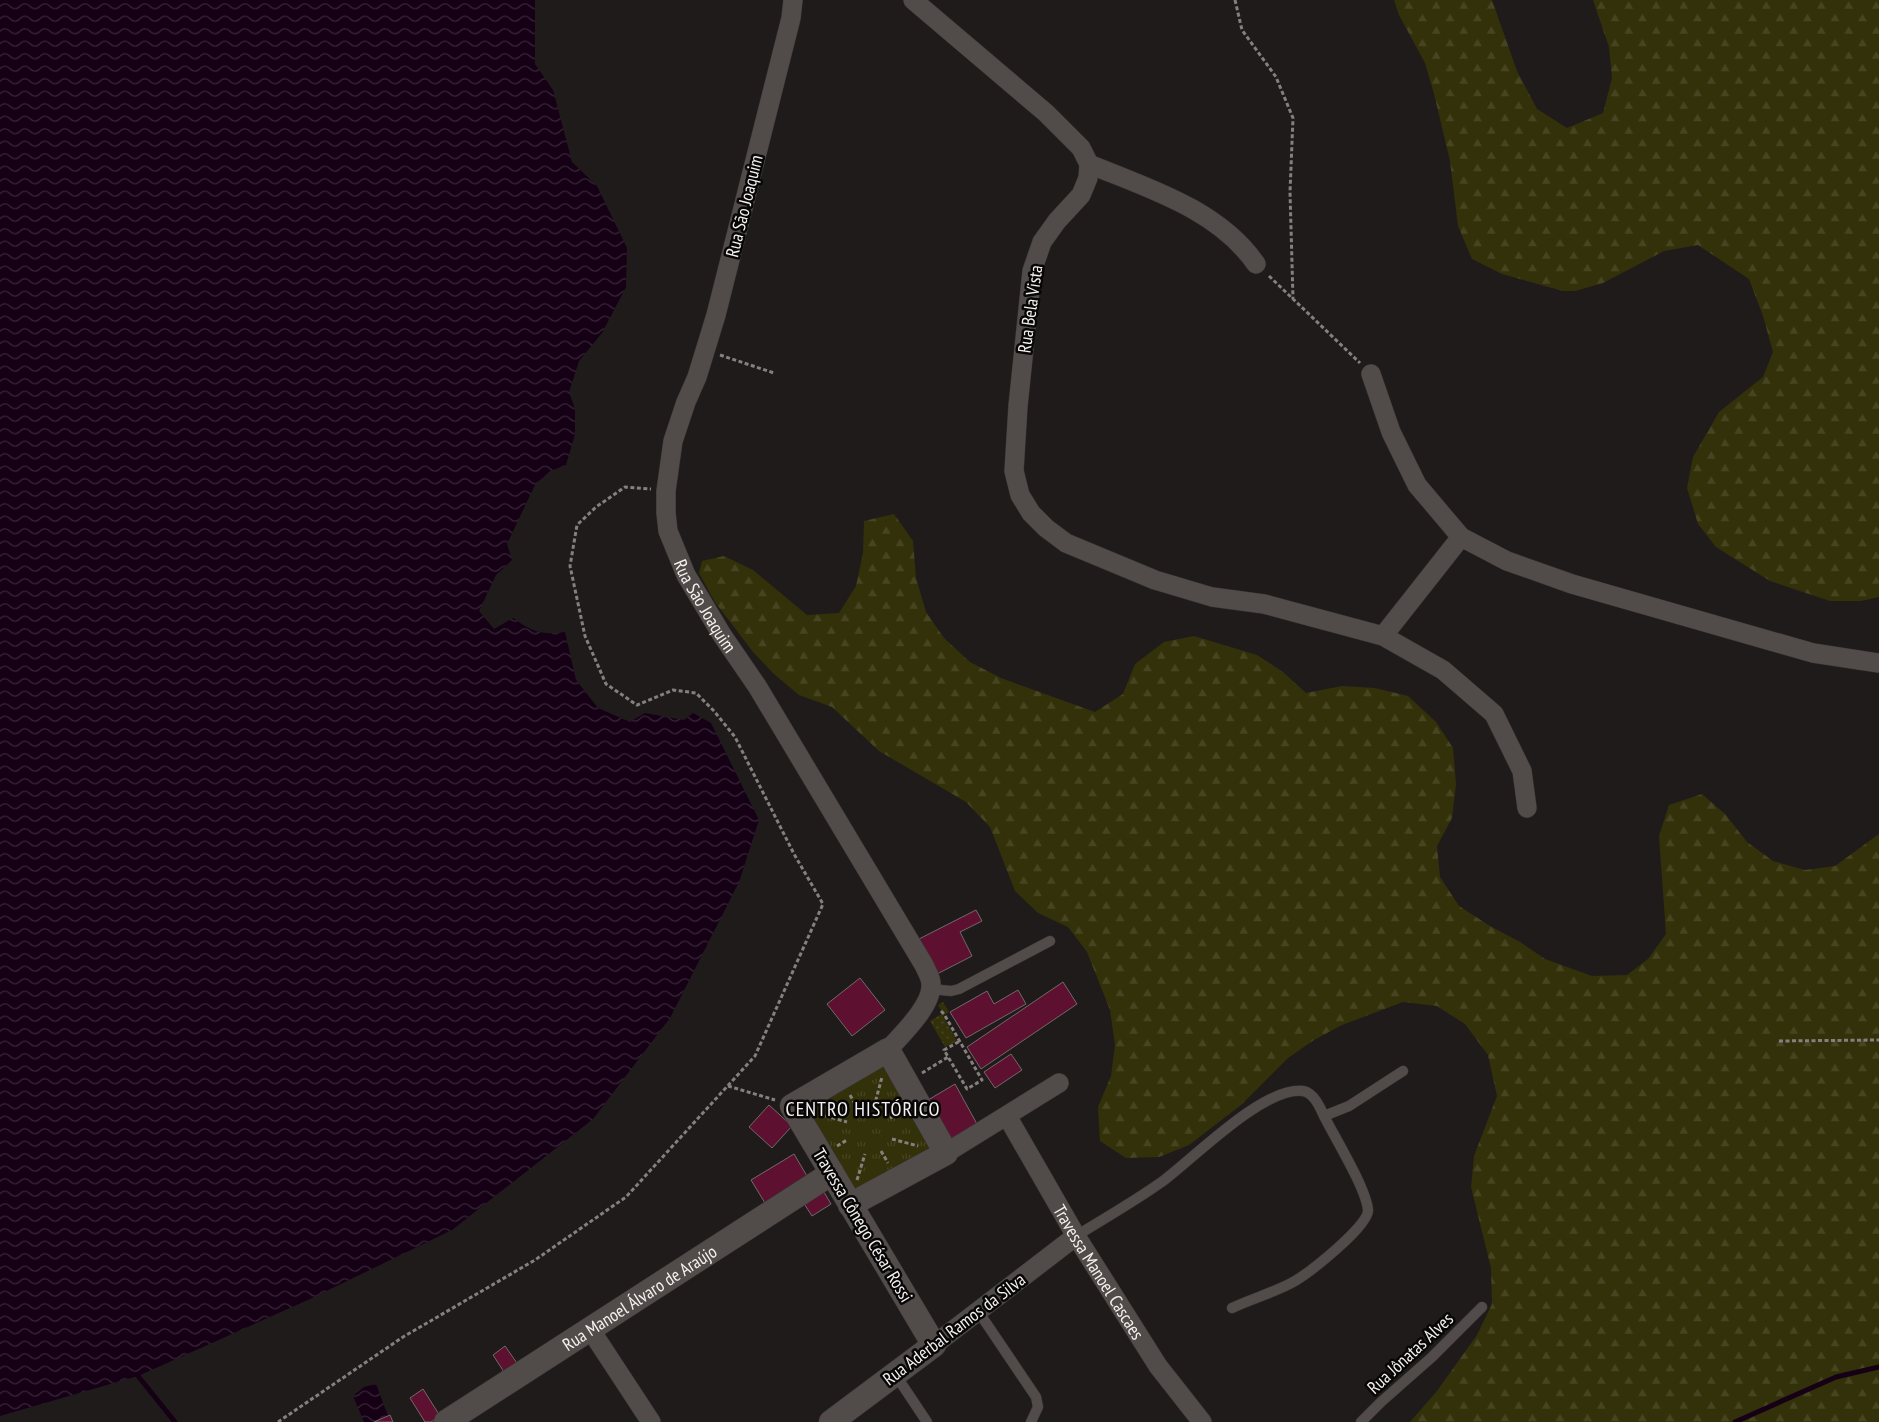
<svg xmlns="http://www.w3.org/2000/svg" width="1879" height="1422" viewBox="0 0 1879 1422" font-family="'PT Sans Narrow',sans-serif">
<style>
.grass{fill:url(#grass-dots)}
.forest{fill:url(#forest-firs)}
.park{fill:url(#park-tufts)}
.water{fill:url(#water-waves)}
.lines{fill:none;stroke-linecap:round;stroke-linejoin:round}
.stream{stroke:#150016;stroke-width:5}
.building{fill:#5d102f;stroke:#706a6b}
.service-casing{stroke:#383534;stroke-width:11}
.minor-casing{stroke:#383534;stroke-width:20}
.tertiary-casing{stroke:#383534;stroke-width:25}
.path{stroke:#84807f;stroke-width:3;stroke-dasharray:4 2.5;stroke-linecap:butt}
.service{stroke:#514c4a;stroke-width:10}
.minor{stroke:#514c4a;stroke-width:19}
.tertiary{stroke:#514c4a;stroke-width:24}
.labels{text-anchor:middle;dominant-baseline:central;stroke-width:5;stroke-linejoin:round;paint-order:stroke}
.street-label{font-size:18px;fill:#f4f1f0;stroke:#080606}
.quarter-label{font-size:20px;letter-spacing:1px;fill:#f4f1f0;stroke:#080606}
</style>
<defs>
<pattern id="grass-dots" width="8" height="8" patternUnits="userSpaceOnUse" patternTransform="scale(1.25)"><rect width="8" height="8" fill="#333109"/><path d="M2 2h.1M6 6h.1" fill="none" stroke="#474521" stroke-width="1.8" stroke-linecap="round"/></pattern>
<pattern id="forest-firs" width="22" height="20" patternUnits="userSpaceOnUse" patternTransform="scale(1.25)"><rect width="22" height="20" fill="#333109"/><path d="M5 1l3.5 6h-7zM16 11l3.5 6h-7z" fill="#474521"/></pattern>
<pattern id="park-tufts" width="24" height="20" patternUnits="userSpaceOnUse" patternTransform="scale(1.25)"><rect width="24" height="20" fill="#333109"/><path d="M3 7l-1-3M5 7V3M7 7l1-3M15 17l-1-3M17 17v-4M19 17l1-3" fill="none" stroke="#474521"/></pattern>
<pattern id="water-waves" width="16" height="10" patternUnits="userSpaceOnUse" patternTransform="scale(1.25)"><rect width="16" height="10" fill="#150016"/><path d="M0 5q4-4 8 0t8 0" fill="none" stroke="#382638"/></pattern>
</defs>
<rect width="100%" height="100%" fill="#1f1b1a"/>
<!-- grass -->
<path class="grass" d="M 943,1002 L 949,1012 L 943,1016 L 957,1041 L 945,1047 L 930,1021 L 943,1013 L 938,1005 Z"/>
<!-- forest -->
<path class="forest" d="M 1394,0 L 1492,0 L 1517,71 L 1537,109 L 1567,128 L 1603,113 L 1612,78 L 1609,47 L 1593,0 L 1879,0 L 1879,597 L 1861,601 L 1830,601 L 1770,581 L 1716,547 L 1698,524 L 1687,488 L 1693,457 L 1719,412 L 1763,377 L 1773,352 L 1763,316 L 1749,279 L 1698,245 L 1664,251 L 1603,283 L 1575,291 L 1563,291 L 1502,274 L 1472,259 L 1458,226 L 1450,161 L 1434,94 L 1425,63 L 1399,15 Z
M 894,514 L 913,541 L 916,578 L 926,612 L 944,638 L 970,662 L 1001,678 L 1095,712 L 1123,694 L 1135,664 L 1164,642 L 1194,636 L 1257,655 L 1283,672 L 1306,693 L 1342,686 L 1375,688 L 1408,696 L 1436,722 L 1453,748 L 1456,784 L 1452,818 L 1437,846 L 1440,877 L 1459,906 L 1490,926 L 1520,942 L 1545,959 L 1592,976 L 1627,975 L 1648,959 L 1666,934 L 1659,836 L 1669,805 L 1702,794 L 1725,814 L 1747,842 L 1773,861 L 1805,870 L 1835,866 L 1879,834 L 1879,1422 L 1410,1422 L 1437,1391 L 1477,1335 L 1492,1304 L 1491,1268 L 1471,1187 L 1474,1156 L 1497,1096 L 1488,1055 L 1465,1024 L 1437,1006 L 1403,1002 L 1342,1025 L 1314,1040 L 1288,1058 L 1241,1105 L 1189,1145 L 1159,1157 L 1126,1158 L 1100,1141 L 1098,1107 L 1111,1076 L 1115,1045 L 1110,1010 L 1087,952 L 1068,927 L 1038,913 L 1015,891 L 990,827 L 966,802 L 879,751 L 832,707 L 799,695 L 774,674 L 753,652 L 715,602 L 699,573 L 702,561 L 724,556 L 753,570 L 807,615 L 839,613 L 856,586 L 863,553 L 864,521 Z"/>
<!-- park -->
<path class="park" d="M 886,1063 L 934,1150 L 851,1196 L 803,1112 Z"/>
<!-- water -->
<path class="water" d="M 0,0 L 535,0 L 535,64 L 553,90 L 572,162 L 597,186 L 627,248 L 626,287 L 602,333 L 579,361 L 569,392 L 575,409 L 575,434 L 566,465 L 550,471 L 535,485 L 507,544 L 512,560 L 496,575 L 479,611 L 494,629 L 513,618 C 531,631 542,636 565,632 L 576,680 L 598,708 L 630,722 L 645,713 L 684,720 L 693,713 L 711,723 L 759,820 L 739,882 L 670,1018 L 593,1119 L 452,1230 L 310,1299 L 138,1376 L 0,1416 Z
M 376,1384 L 388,1416 L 373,1422 L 364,1422 L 353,1396 L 364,1387 Z"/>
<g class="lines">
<!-- stream -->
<path class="stream" d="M 138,1376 L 175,1422
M 1735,1422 L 1836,1377 L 1879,1367"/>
</g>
<!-- building -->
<path class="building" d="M 976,910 L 982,921 L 960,932 L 972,956 L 937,974 L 919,939 Z
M 860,978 L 885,1010 L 852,1036 L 827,1004 Z
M 1063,982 L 1077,1004 L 981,1069 L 967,1047 Z
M 1018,990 L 1026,1004 L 966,1038 L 950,1012 L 987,991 L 994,1004 Z
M 1011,1054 L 1022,1070 L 995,1088 L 984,1072 Z
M 955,1084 L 977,1124 L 945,1142 L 923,1103 Z
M 769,1105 L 792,1126 L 772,1148 L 749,1127 Z
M 794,1154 L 807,1176 L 765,1203 L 751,1180 Z
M 821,1187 L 831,1204 L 812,1216 L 801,1199 Z
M 505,1346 L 519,1366 L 506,1375 L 493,1355 Z
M 423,1389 L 440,1416 L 431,1422 L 425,1422 L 410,1398 Z
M 390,1415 L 393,1422 L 374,1422 Z"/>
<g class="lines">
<!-- service casing -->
<g class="service-casing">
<path id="service" d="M 931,989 L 951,991 L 959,989 L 1050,941
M 1324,1116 L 1349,1106 L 1403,1071
M 1076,1236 C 1105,1218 1135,1201 1163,1181 C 1194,1158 1264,1086 1303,1091 C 1314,1093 1320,1107 1324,1116 C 1335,1138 1366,1188 1368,1210 C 1369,1226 1310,1272 1295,1281 C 1276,1292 1253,1298 1232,1308
M 978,1311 L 1036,1397 L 1038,1407 L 1031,1422
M 895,1374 L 927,1422
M 1361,1422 L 1381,1402 L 1432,1357 L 1482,1307"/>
</g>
<!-- minor casing -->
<g class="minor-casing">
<g id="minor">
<path id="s1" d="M 793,0 L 791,18 L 716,315 L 697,377 L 686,402 L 673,441 L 666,491 L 666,513 L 668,531 L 686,575 L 722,635 L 757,686 L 924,965 C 927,972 932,979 931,987 C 930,1008 901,1035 888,1050"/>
<path d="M 913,0 L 1046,113 L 1081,148 L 1089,164 L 1088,178 L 1081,195 L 1057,221 L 1042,242 L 1032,271 L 1018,406 L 1014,471 L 1020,495 L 1031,513 L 1046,528 L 1066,543 L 1155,580 L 1212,597 L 1264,604 L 1383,636 L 1443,670 L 1494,714 L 1522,771 L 1527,808"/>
<path d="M 1089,164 C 1147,188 1218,209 1256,264"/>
<path d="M 1371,374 L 1391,432 L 1417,485 L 1461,537 L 1507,561 L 1572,584 L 1813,653 L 1879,663"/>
<path d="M 1383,636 L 1461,537"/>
<path id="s2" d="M 1007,1116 L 1076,1236 L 1158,1366 L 1202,1422"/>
<path d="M 946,1153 L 1059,1083"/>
<path d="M 590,1329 L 651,1422"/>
<path d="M 934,1345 L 1076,1236"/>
</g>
</g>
<!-- tertiary casing -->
<g class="tertiary-casing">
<g id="tertiary">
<path id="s3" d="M 446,1422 L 832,1173"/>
<path d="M 831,1422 L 934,1345 L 792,1106 L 888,1050 L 946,1153 L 850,1205"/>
</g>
</g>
<!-- path -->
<path class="path" d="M 1235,0 L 1242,30 L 1276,77 L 1293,118 L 1290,192 L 1293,299
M 1269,276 L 1360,363
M 720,355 L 774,373
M 941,1011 L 944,1014 L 982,1080 L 967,1089 L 944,1050 L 960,1041
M 1779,1041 L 1879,1040
M 922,1073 L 948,1057
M 728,1086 L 775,1100
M 850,1095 L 858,1109
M 874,1107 L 882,1077
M 819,1114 L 847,1122
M 890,1118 L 900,1113
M 892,1139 L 918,1146
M 837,1146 L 847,1140
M 881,1151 L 888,1163
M 857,1180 L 865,1154
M 278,1422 L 403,1337 L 535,1260 L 626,1197 L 755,1056 L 823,904 L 794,854 L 735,737 L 714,711 L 696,693 L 673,690 L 637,705 L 606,684 L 585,636 L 570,566 L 577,525 L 596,507 L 625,487 L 651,489"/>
<!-- service -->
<use href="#service" class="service"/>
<!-- minor -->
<use href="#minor" class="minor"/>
<!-- tertiary -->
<use href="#tertiary" class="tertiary"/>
</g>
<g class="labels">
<!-- street labels -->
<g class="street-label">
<text transform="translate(744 206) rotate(-76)">Rua São Joaquim</text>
<text transform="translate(1030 309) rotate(-82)">Rua Bela Vista</text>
<text stroke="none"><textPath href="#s1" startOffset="632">Rua São Joaquim</textPath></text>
<text transform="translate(863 1225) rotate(59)">Travessa Cônego César Rossi</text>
<text stroke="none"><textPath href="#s2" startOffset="181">Travessa Manoel Cascaes</textPath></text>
<text stroke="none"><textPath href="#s3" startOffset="230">Rua Manoel Álvaro de Araújo</textPath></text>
<text transform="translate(954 1329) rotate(-37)">Rua Aderbal Ramos da Silva</text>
<text transform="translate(1410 1353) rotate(-43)">Rua Jônatas Alves</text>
</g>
<!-- quarter labels -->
<g class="quarter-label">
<text x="863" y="1109">CENTRO HISTÓRICO</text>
</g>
</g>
</svg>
